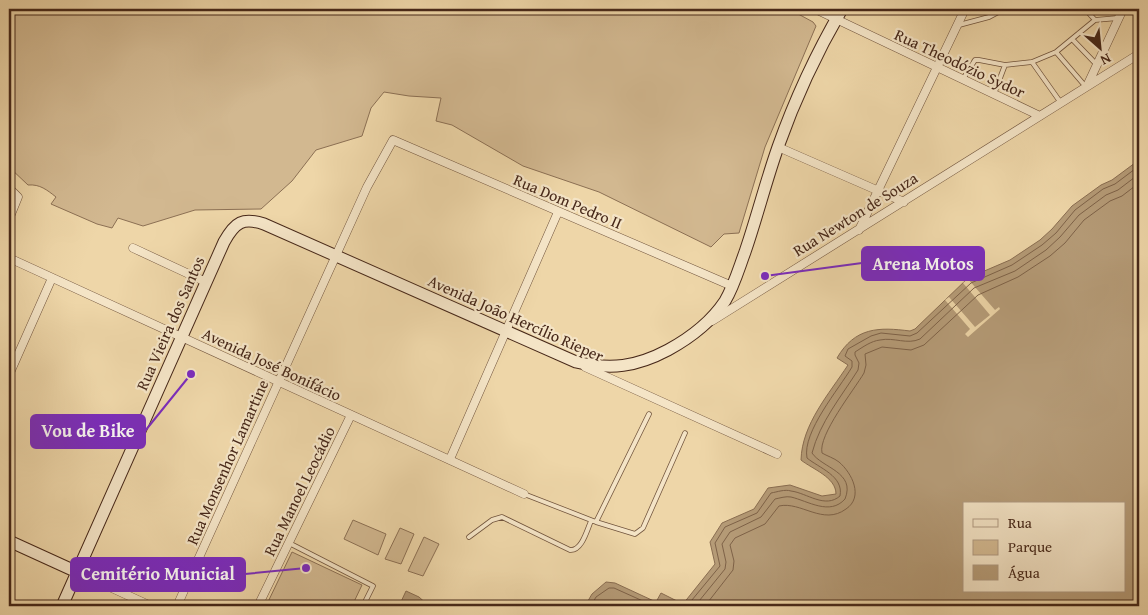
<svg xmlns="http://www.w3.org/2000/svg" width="1148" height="615" viewBox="0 0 1148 615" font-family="'Gentium Book Plus',serif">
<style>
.green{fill:#d2b890;stroke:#8c7054}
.water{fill:#b59b77;stroke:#896d51;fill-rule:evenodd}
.pier{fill:#eed6a8}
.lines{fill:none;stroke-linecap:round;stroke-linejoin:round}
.shore{stroke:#7e6248;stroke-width:1}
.lane-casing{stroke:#71543d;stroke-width:5.5}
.street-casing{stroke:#71543d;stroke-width:9}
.secondary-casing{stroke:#472819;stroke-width:13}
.lane{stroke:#f4e4c6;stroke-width:4}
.street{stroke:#f4e4c6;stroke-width:8}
.secondary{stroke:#f4e4c6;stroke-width:11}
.labels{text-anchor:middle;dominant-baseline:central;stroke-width:4.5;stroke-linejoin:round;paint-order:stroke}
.street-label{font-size:16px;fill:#472819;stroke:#f4e4c6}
.leader{fill:none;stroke:#7b2cbf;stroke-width:2}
.callout-dot{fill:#7b2cbf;stroke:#f4e4c6;stroke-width:2}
.callout{fill:#7b2cbf;stroke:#7b2cbf;stroke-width:2}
.callout-label{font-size:18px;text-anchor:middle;font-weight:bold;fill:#fff}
</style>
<rect width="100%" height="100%" fill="#eed6a8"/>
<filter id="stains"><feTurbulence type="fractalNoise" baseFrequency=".004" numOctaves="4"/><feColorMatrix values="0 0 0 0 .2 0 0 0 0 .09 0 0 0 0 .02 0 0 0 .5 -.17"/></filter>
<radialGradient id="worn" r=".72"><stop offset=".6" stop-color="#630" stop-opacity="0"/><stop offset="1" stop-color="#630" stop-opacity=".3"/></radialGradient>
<!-- green -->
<path class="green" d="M 9,9 L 789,9 L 813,22 L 816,26 L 765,147 L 739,233 L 724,234 L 711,247 L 599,192 L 523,166 L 452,125 L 436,121 L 441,98 L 409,96 L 384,92 L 371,108 L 362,136 L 316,150 L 292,181 L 261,209 L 195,210 L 143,226 L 118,218 L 112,228 L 97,224 L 51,204 L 56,197 C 47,190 40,184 28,185 L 9,167 Z
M 353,520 L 386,534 L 378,555 L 344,539 Z
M 400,528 L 414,534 L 401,564 L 385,559 Z
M 424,537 L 439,544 L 423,576 L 408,571 Z
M 292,552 L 362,585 L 352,606 L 266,606 Z"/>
<!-- water -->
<path class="water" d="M 1139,160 L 1139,606 L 585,606 L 592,594 L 606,582 L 615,583 L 656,602 L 661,593 L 683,604 L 715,564 L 710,542 L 722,523 L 754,509 L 768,488 L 790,485 L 822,496 L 836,494 C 836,477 812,469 801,460 C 802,424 829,394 848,365 L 837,358 C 855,327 879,327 910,331 L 915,329 L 968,278 L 1010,260 L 1040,240 L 1052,229 L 1072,206 L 1101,185 L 1112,180 ZM 964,504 L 1124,504 L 1124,591 L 964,591 Z
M 406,591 L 419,597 L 429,606 L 399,606 Z"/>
<!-- pier -->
<path class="pier" d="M 968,279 L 995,310 L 999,307 L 1000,309 L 968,337 L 965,334 L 970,329 L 945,300 L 949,297 L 975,327 L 990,315 L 963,283 Z"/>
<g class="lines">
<!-- shore -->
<path class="shore" d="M 591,606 L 596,597 L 609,588 L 614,588 L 654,606
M 687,606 L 720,566 L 715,543 L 725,527 L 757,513 L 771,493 C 777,492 785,489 791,491 C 807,493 825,509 840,496 C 844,476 819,468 807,458 C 802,432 839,389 852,367 L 852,361 L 845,356 L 848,349 L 871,336 L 881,333 L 910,336 L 917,333 L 971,283 L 1012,265 L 1042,245 L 1056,233 L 1075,210 L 1103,189 L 1115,184 L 1139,166
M 695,606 L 725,569 L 726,562 L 722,544 L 730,532 L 761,517 L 775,499 C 780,498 786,496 791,497 C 808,501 830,516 845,499 C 856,472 822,468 812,453 C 820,422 841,397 858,370 L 859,363 L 855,355 L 855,352 C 863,347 871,341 880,340 C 894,337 907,345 920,339 L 974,288 L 1015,271 L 1046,250 L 1060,237 L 1079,215 L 1106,195 L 1118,190 L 1139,174
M 705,606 L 733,570 L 734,561 L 730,545 L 735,538 L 765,524 L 779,506 C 801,501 823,526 846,509 C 864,497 852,473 839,462 C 834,458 827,456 822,453 C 818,435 854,390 864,373 L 866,365 L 865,354 L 882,347 L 911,350 L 924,345 L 978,295 L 1018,277 L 1050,256 L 1065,243 L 1084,220 L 1110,201 L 1122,196 L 1139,183"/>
<!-- lane casing -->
<g class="lane-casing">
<path id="lane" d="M 1085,9 L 1095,20 L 1118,18
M 959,25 L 989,17 L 1004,9
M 1073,40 L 1097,65
M 1056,52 L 1032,62 L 1061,103
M 963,79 L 975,60 L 979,60 L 1005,65 L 1032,62
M 1086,87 L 1056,52 L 1095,20
M 994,94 L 1005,65
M 524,494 L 596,522 L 649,414
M 596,522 L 635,534 L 643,528 L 685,433
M 469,537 L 492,520 L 502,517 L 570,550 C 582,551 587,530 591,521
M 289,543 L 373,586 L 363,606"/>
</g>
<!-- street casing -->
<g class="street-casing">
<path id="street" d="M 815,9 L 1040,116
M 1087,86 L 1123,9
M 778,147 L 904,202
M 9,188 L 18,197 L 9,219
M 859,230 L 965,9
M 133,248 L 206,282
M 9,258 L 524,494
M 712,321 L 1139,54
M 585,367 L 777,454
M 9,375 L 52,278
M 450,459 L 558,212
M 77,572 L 151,606
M 177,606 L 367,187 L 393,140 L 732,286
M 258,606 L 351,415"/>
</g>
<!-- secondary casing -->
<g class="secondary-casing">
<path id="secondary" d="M 9,541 L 77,572
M 62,606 L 224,242 C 235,222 243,217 264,224 L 576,362 C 611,370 636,367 668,350 C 690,338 711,322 725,301 C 734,286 739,268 745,252 C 757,217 766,181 778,147 C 795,99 817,52 842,9"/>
</g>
<!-- lane -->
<use href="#lane" class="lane"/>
<!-- street -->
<use href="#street" class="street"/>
<!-- secondary -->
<use href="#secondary" class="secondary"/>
</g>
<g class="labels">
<!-- street labels -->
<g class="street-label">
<text transform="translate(960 63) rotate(25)">Rua Theodózio Sydor</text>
<text transform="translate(568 201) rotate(23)">Rua Dom Pedro II</text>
<text transform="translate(855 214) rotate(-32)">Rua Newton de Souza</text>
<text transform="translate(516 318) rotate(24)">Avenida João Hercílio Rieper</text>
<text transform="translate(170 323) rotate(-66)">Rua Vieira dos Santos</text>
<text transform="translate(272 364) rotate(25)">Avenida José Bonifácio</text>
<text transform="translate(227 462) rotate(-66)">Rua Monsenhor Lamartine</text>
<text transform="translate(299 491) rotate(-64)">Rua Manoel Leocádio</text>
</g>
</g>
<!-- callouts -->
<path class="leader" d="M765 276L862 263M191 374L145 431M306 568L245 574"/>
<g class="callout-dot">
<circle cx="765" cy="276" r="5"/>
<circle cx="191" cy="374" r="5"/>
<circle cx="306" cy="568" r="5"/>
</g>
<g class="callout">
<rect x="862" y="247" width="122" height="33" rx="5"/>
<rect x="31" y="415" width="114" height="33" rx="5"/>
<rect x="71" y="558" width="174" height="33" rx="5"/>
</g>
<g class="callout-label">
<text x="923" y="270">Arena Motos</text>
<text x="88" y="437">Vou de Bike</text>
<text x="158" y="580">Cemitério Municial</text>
</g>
<!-- margin -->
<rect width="1148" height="615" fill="none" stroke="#eed6a8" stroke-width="30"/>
<rect x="10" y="10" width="1128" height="595" fill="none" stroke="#472819" stroke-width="2.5"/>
<rect x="15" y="15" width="1118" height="585" fill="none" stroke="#472819"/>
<!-- legend -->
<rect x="963" y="502" width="162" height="90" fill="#f4e4c6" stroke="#af9981"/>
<rect x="973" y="519" width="25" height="8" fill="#f4e4c6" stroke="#af9981"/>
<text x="1008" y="528" font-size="15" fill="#472819">Rua</text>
<rect x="973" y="540" width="25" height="15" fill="#d2b890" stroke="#af9981"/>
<text x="1008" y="552" font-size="15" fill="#472819">Parque</text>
<rect x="973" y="565" width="25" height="15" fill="#b59b77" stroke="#af9981"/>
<text x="1008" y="578" font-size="15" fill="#472819">Água</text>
<!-- north arrow -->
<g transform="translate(1100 48) rotate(153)" stroke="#f4e4c6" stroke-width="4" paint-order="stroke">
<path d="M0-4L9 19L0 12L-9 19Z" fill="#472819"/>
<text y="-8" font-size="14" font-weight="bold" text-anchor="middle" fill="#472819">N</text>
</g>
<rect width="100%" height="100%" filter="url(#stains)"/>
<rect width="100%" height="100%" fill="url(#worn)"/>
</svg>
